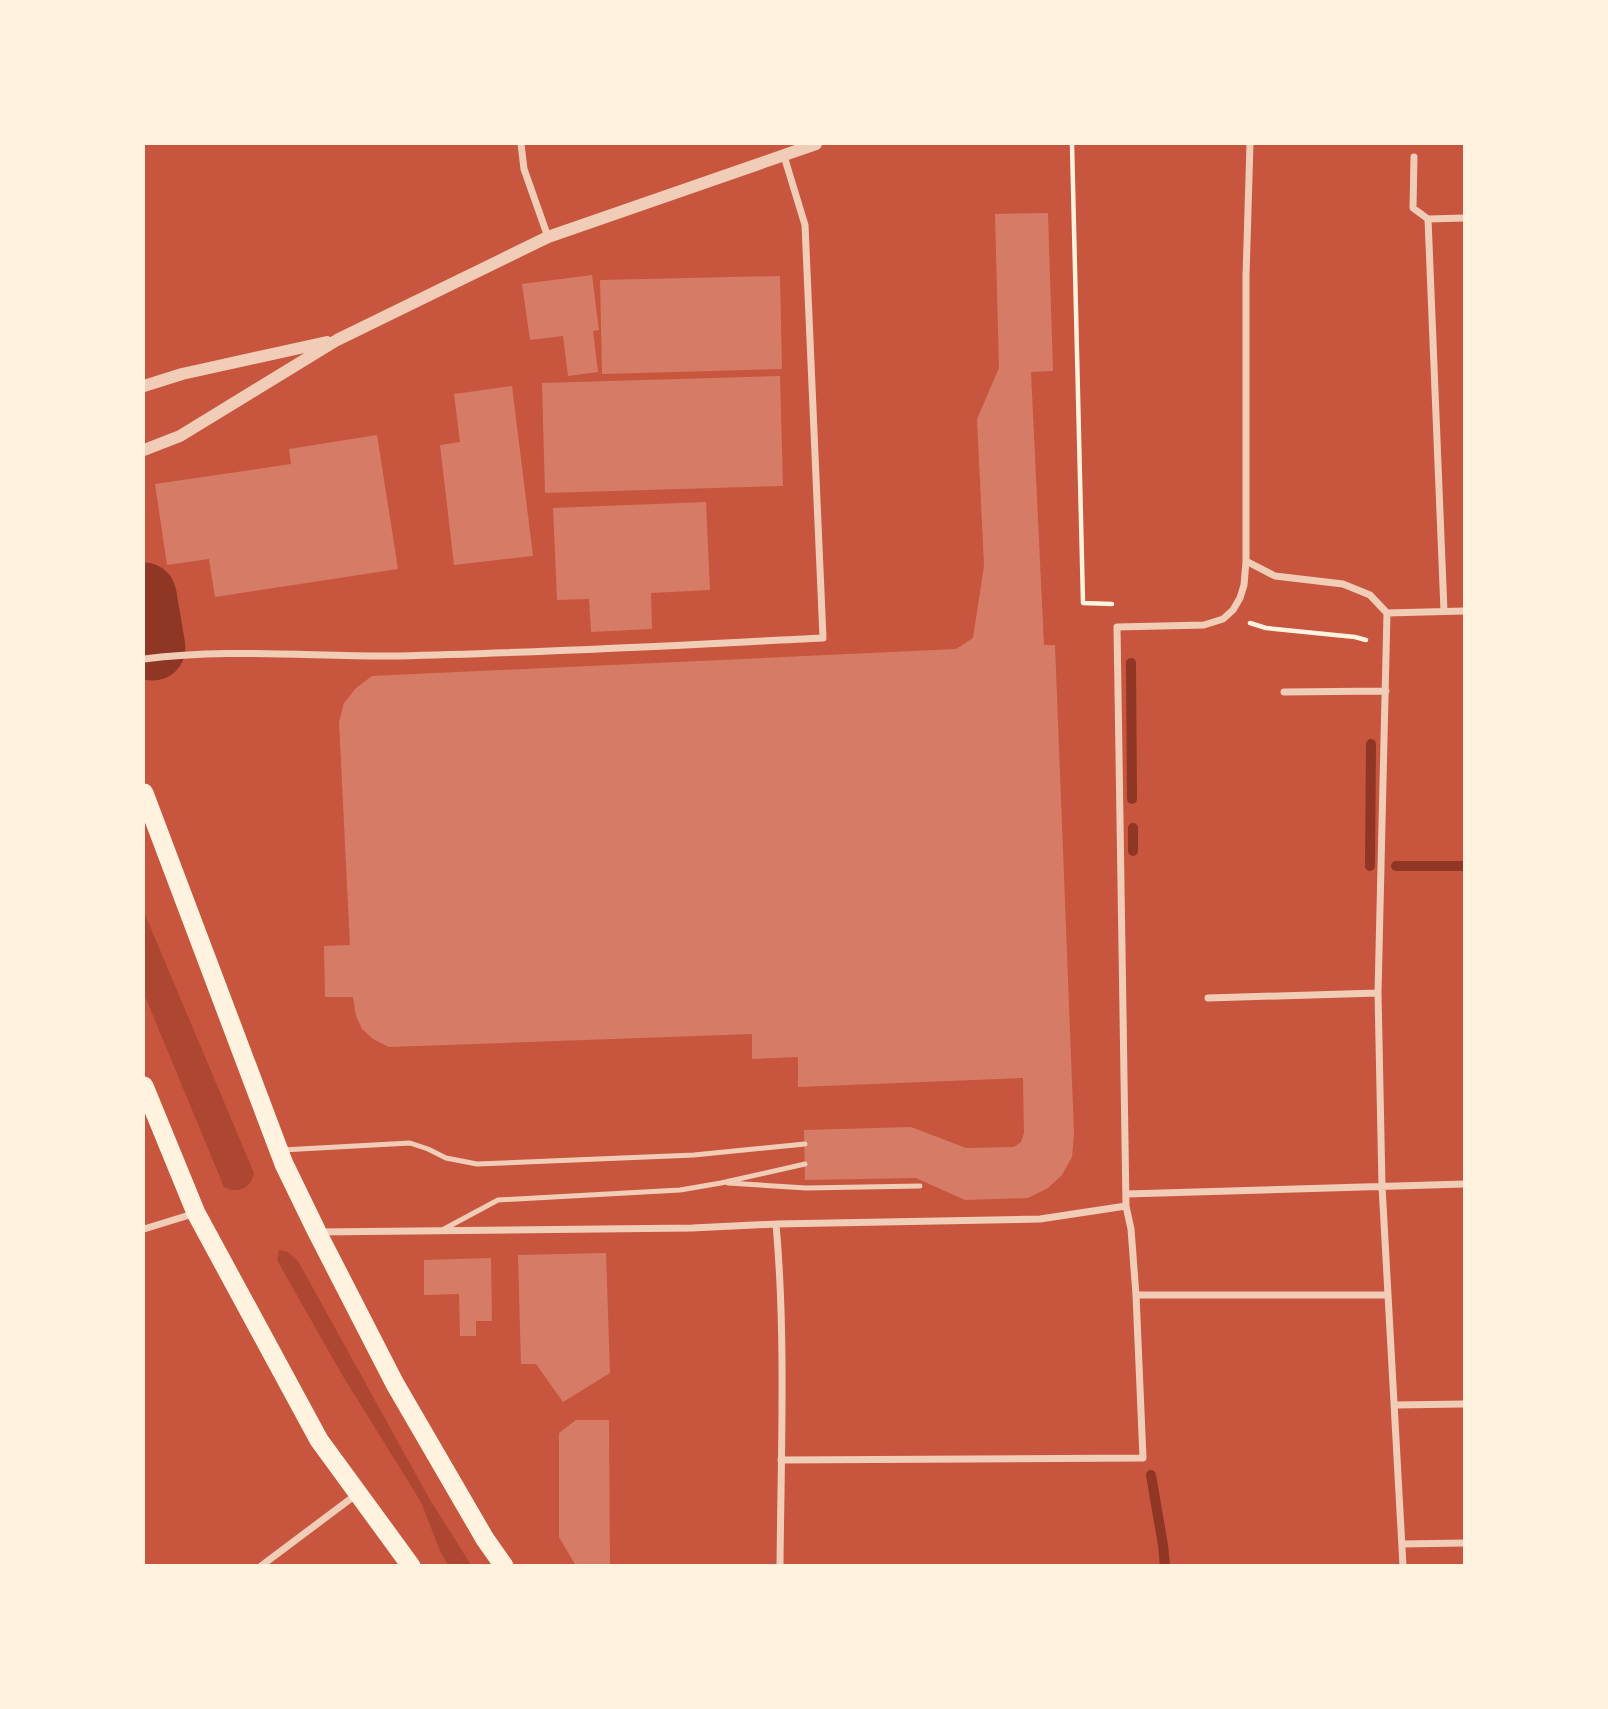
<svg xmlns="http://www.w3.org/2000/svg" width="1608" height="1709" viewBox="0 0 1608 1709" font-family="Lato,sans-serif">
<style>
.green{fill:#ae4732}
.lines{fill:none;stroke-linecap:round;stroke-linejoin:round}
.stream{stroke:#8f3625;stroke-width:10}
.river{stroke:#8f3625;stroke-width:65}
.building{fill:#d67c66}
.path{stroke:#fff3e0;stroke-width:4.5}
.service{stroke:#f1ccb7;stroke-width:5}
.minor{stroke:#f1ccb7;stroke-width:7}
.tertiary{stroke:#f1ccb7;stroke-width:12}
.trunk{stroke:#fff3e0;stroke-width:19}
</style>
<rect width="100%" height="100%" fill="#c8553d"/>
<!-- green -->
<path class="green" d="M 144,912 L 254,1173 C 251,1189 237,1194 224,1187 L 144,994 Z
M 279,1250 L 288,1252 L 298,1261 L 429,1498 L 471,1565 L 448,1565 L 440,1551 L 421,1502 L 341,1373 L 277,1260 Z"/>
<g class="lines">
<!-- stream -->
<path class="stream" d="M 1131,663 L 1132,799
M 1133,851 L 1133,828
M 1370,866 L 1371,744
M 1396,866 L 1464,866
M 1151,1475 L 1163,1545 L 1165,1566"/>
<!-- river -->
<path class="river" d="M 144,595 L 153,648"/>
</g>
<!-- building -->
<path class="building" d="M 1048,213 L 1053,371 L 1031,372 L 1044,645 L 1055,645 L 1074,1133 L 1072,1157 L 1062,1175 L 1048,1188 L 1028,1198 L 965,1200 L 916,1178 L 805,1180 L 804,1130 L 911,1127 L 966,1148 L 1014,1147 L 1021,1142 L 1024,1133 L 1023,1078 L 798,1087 L 798,1057 L 752,1059 L 752,1034 L 389,1047 L 373,1039 L 362,1029 L 356,1016 L 353,997 L 325,997 L 324,946 L 350,945 L 339,722 L 344,703 L 356,688 L 372,676 L 956,649 L 973,638 L 984,566 L 977,419 L 999,368 L 995,214 Z
M 592,275 L 599,330 L 593,331 L 598,372 L 568,376 L 563,336 L 530,340 L 522,284 Z
M 780,276 L 782,369 L 602,374 L 600,280 Z
M 780,376 L 783,486 L 545,493 L 542,383 Z
M 512,386 L 533,556 L 454,565 L 440,445 L 460,442 L 454,394 Z
M 377,435 L 398,569 L 215,597 L 209,559 L 167,565 L 155,484 L 291,464 L 289,449 Z
M 706,502 L 710,590 L 651,593 L 652,629 L 591,632 L 589,599 L 557,600 L 553,508 Z
M 606,1253 L 610,1373 L 563,1402 L 536,1364 L 521,1364 L 518,1255 Z
M 491,1258 L 492,1321 L 476,1321 L 476,1336 L 460,1336 L 459,1294 L 424,1295 L 424,1260 Z
M 576,1420 L 609,1420 L 610,1566 L 576,1566 L 559,1537 L 559,1433 Z"/>
<g class="lines">
<!-- path -->
<path class="path" d="M 1072,144 L 1083,603 L 1112,604
M 1250,623 L 1266,628 L 1355,637 L 1366,640"/>
<!-- service -->
<path class="service" d="M 282,1150 L 410,1143 L 428,1149 L 446,1158 L 477,1164 L 694,1155 L 805,1144
M 728,1183 L 806,1188 L 920,1186
M 444,1229 L 498,1200 L 680,1190 L 721,1183 L 805,1164"/>
<!-- minor -->
<path class="minor" d="M 521,144 L 524,169 L 548,237
M 1414,157 L 1413,208 L 1428,219
M 1246,561 L 1275,576 L 1343,584 L 1370,595 L 1387,613 L 1378,993 L 1382,1186 L 1403,1566
M 1444,611 L 1428,219 L 1464,218
M 1387,613 L 1464,611
M 144,659 C 228,648 314,657 398,656 C 540,653 681,645 823,638 L 805,225 L 784,156
M 1284,692 L 1386,691
M 1208,998 L 1378,993
M 1127,1194 L 1464,1184
M 776,1224 C 786,1337 781,1452 780,1566
M 144,1229 L 196,1213
M 318,1232 L 692,1228 L 776,1224 L 1040,1219 L 1126,1206 L 1117,627 L 1204,625 L 1223,619 L 1233,610 L 1240,598 L 1244,585 L 1246,561 L 1246,276 L 1250,144
M 1136,1295 L 1388,1295
M 1395,1405 L 1464,1404
M 781,1460 L 1143,1458 L 1136,1295 L 1131,1229 L 1126,1206
M 1402,1544 L 1464,1543
M 261,1566 L 357,1494"/>
<!-- tertiary -->
<path class="tertiary" d="M 144,386 L 182,374 L 327,342
M 144,450 L 180,436 L 337,340 L 548,237 L 816,144"/>
<!-- trunk -->
<path class="trunk" d="M 144,793 L 284,1164 L 317,1232 L 395,1384 L 485,1539 L 504,1566
M 144,1086 L 196,1213 L 319,1440 L 411,1566"/>
</g>
<!-- border -->
<rect width="1608" height="1709" fill="none" stroke="#fff3e0" stroke-width="290"/>
</svg>
